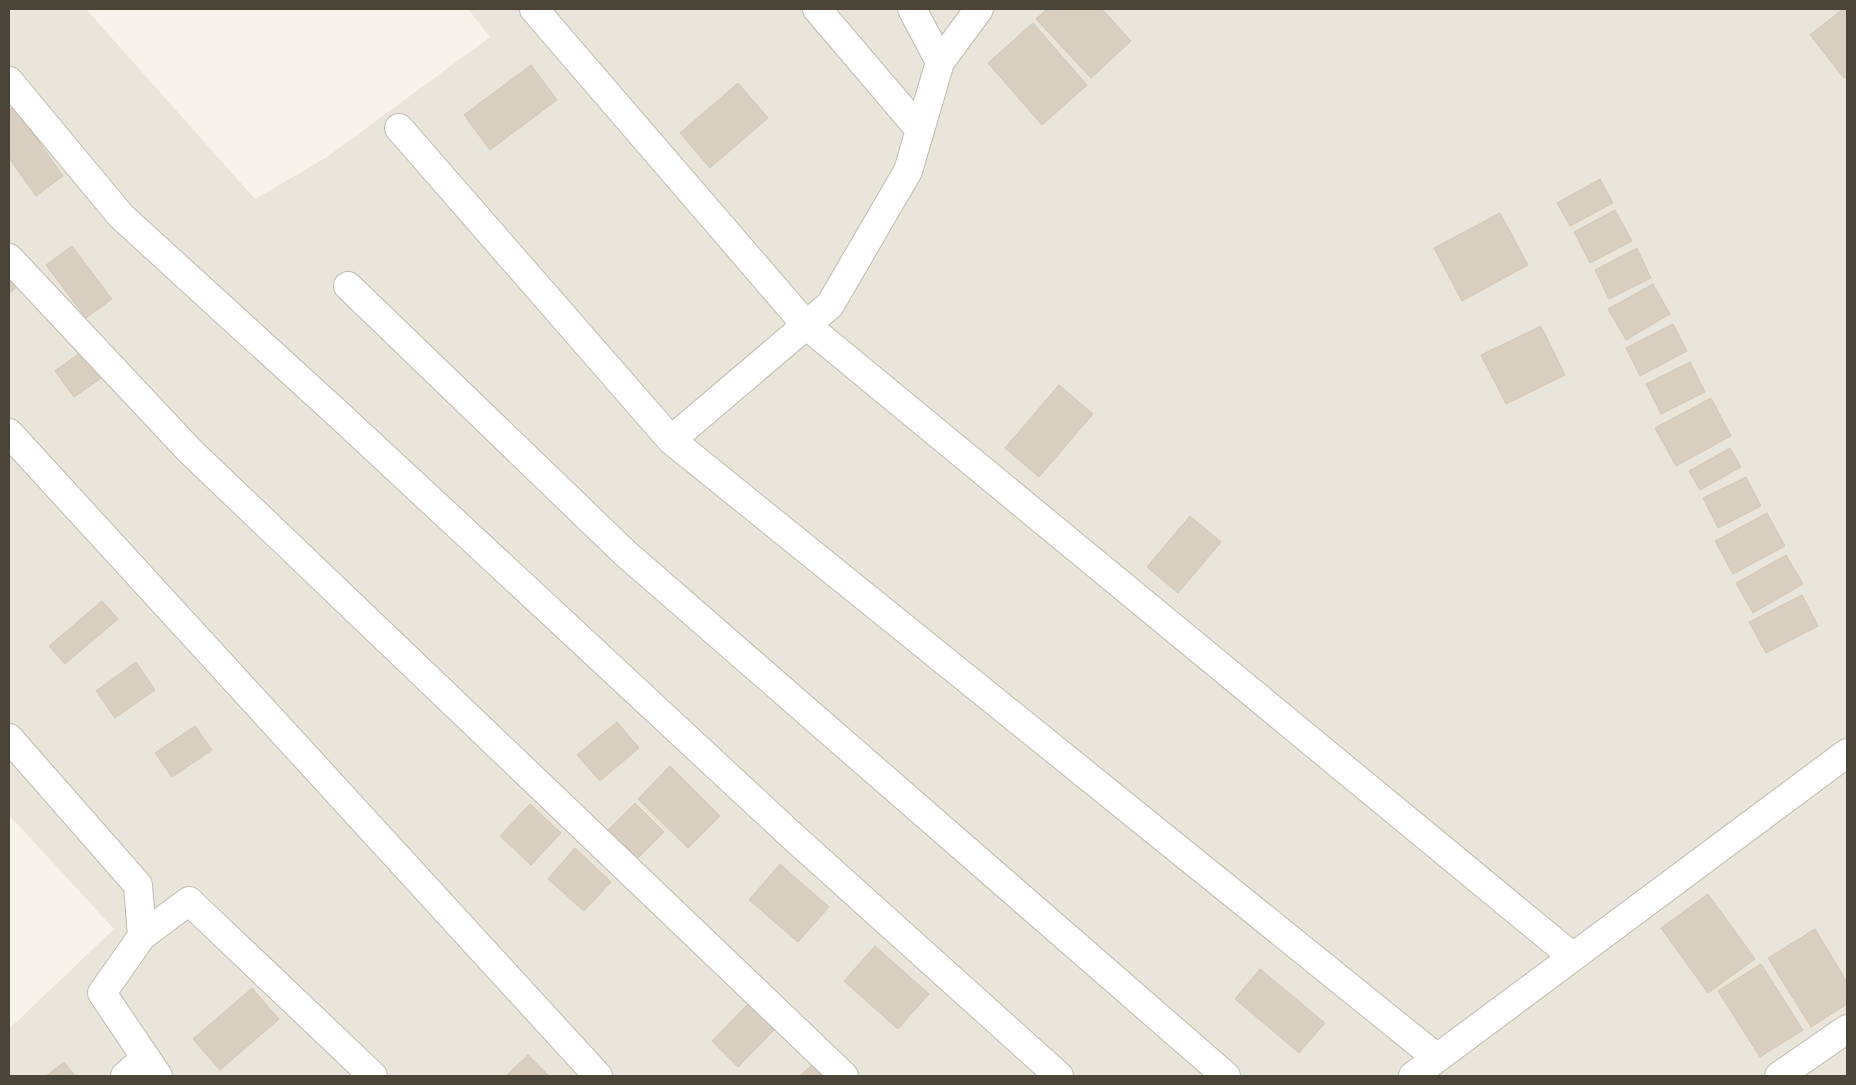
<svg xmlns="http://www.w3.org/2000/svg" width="1856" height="1085" viewBox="0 0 1856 1085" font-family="'Fira Sans Condensed',sans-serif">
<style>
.residential{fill:#eae5da}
.building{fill:#d8cfc1;stroke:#d3c7b4}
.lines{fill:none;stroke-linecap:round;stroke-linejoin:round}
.minor-casing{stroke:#c2bbae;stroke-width:30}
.minor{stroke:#fff;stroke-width:28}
</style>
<rect width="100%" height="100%" fill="#f6f3ec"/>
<!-- residential -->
<path class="residential" d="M 9,9 L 86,9 L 255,199 L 327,157 L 490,37 L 468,9 L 1847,9 L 1847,1076 L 9,1076 L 9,1029 L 114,929 L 9,815 Z"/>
<!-- building -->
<path class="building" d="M 1047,9 L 1102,9 L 1131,41 L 1091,78 L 1036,19 Z
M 1843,9 L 1847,9 L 1847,76 L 1844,78 L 1810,35 Z
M 1033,23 L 1087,85 L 1042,125 L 988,63 Z
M 531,65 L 557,100 L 490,150 L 464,115 Z
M 738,83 L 768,118 L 710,168 L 680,133 Z
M 14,106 L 63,176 L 36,196 L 9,158 L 9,110 Z
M 1600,179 L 1613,203 L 1570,226 L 1557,203 Z
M 1615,210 L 1632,241 L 1590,263 L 1574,232 Z
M 1500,213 L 1528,265 L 1462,301 L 1434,248 Z
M 72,246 L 112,299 L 86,318 L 46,265 Z
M 1637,248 L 1651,278 L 1609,299 L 1595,270 Z
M 9,267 L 22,283 L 9,293 Z
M 1653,284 L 1670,314 L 1626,340 L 1608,309 Z
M 1673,324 L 1687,351 L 1640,376 L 1626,348 Z
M 1541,326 L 1565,375 L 1506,404 L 1481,355 Z
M 84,350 L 103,377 L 74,397 L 55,371 Z
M 1690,362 L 1705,392 L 1661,414 L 1646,384 Z
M 1059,385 L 1093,414 L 1039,477 L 1005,448 Z
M 1711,398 L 1731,436 L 1676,466 L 1655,428 Z
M 1730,448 L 1741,467 L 1700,490 L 1689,471 Z
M 1746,477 L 1761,506 L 1718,528 L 1703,498 Z
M 1767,513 L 1785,546 L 1733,574 L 1715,541 Z
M 1190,516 L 1221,542 L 1178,593 L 1147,567 Z
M 1786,555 L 1803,584 L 1753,613 L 1736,583 Z
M 1802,595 L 1818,626 L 1766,653 L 1749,622 Z
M 102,601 L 118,619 L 65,664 L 49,646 Z
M 136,662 L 155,690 L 115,718 L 96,691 Z
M 617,722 L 639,748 L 600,781 L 577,755 Z
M 195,726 L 212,750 L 172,777 L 155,753 Z
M 670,766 L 720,816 L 688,848 L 638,799 Z
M 635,803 L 664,832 L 634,862 L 605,833 Z
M 530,804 L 561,833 L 531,865 L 500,836 Z
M 575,848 L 611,882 L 584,911 L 548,879 Z
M 780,864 L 829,907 L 798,942 L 749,900 Z
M 1708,894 L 1755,959 L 1708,993 L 1661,928 Z
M 1815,929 L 1847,982 L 1847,1004 L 1811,1027 L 1768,958 Z
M 875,946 L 929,994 L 898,1029 L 844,981 Z
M 1761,964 L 1803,1030 L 1760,1057 L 1718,991 Z
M 1260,969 L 1325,1023 L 1299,1053 L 1235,999 Z
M 252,988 L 279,1019 L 220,1070 L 193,1039 Z
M 750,1002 L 776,1028 L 738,1067 L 712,1041 Z
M 528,1055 L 549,1076 L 506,1076 Z
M 817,1060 L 833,1076 L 800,1076 Z
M 64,1062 L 75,1076 L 46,1076 Z"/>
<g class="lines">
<!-- minor casing -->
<g class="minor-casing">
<path id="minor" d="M 534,9 L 806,325 L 1573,957
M 817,9 L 920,130
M 912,9 L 940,62
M 9,81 L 121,216 L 338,414 L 790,834 L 1059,1076
M 399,128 L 671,440 L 1437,1058
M 9,258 L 189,450 L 844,1076
M 348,286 L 625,553 L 1226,1076
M 9,433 L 598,1076
M 671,440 L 830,305 L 908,171 L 940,62 L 979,9
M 9,738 L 138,885 L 142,936
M 125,1076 L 134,1068 L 149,1076
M 158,1076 L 102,993 L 142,936 L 189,901 L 373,1076
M 1413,1076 L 1847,753
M 1779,1076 L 1847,1029"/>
</g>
<!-- minor -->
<use href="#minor" class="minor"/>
</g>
<!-- border -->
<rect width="1856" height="1085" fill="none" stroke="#4b4439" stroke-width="20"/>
</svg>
